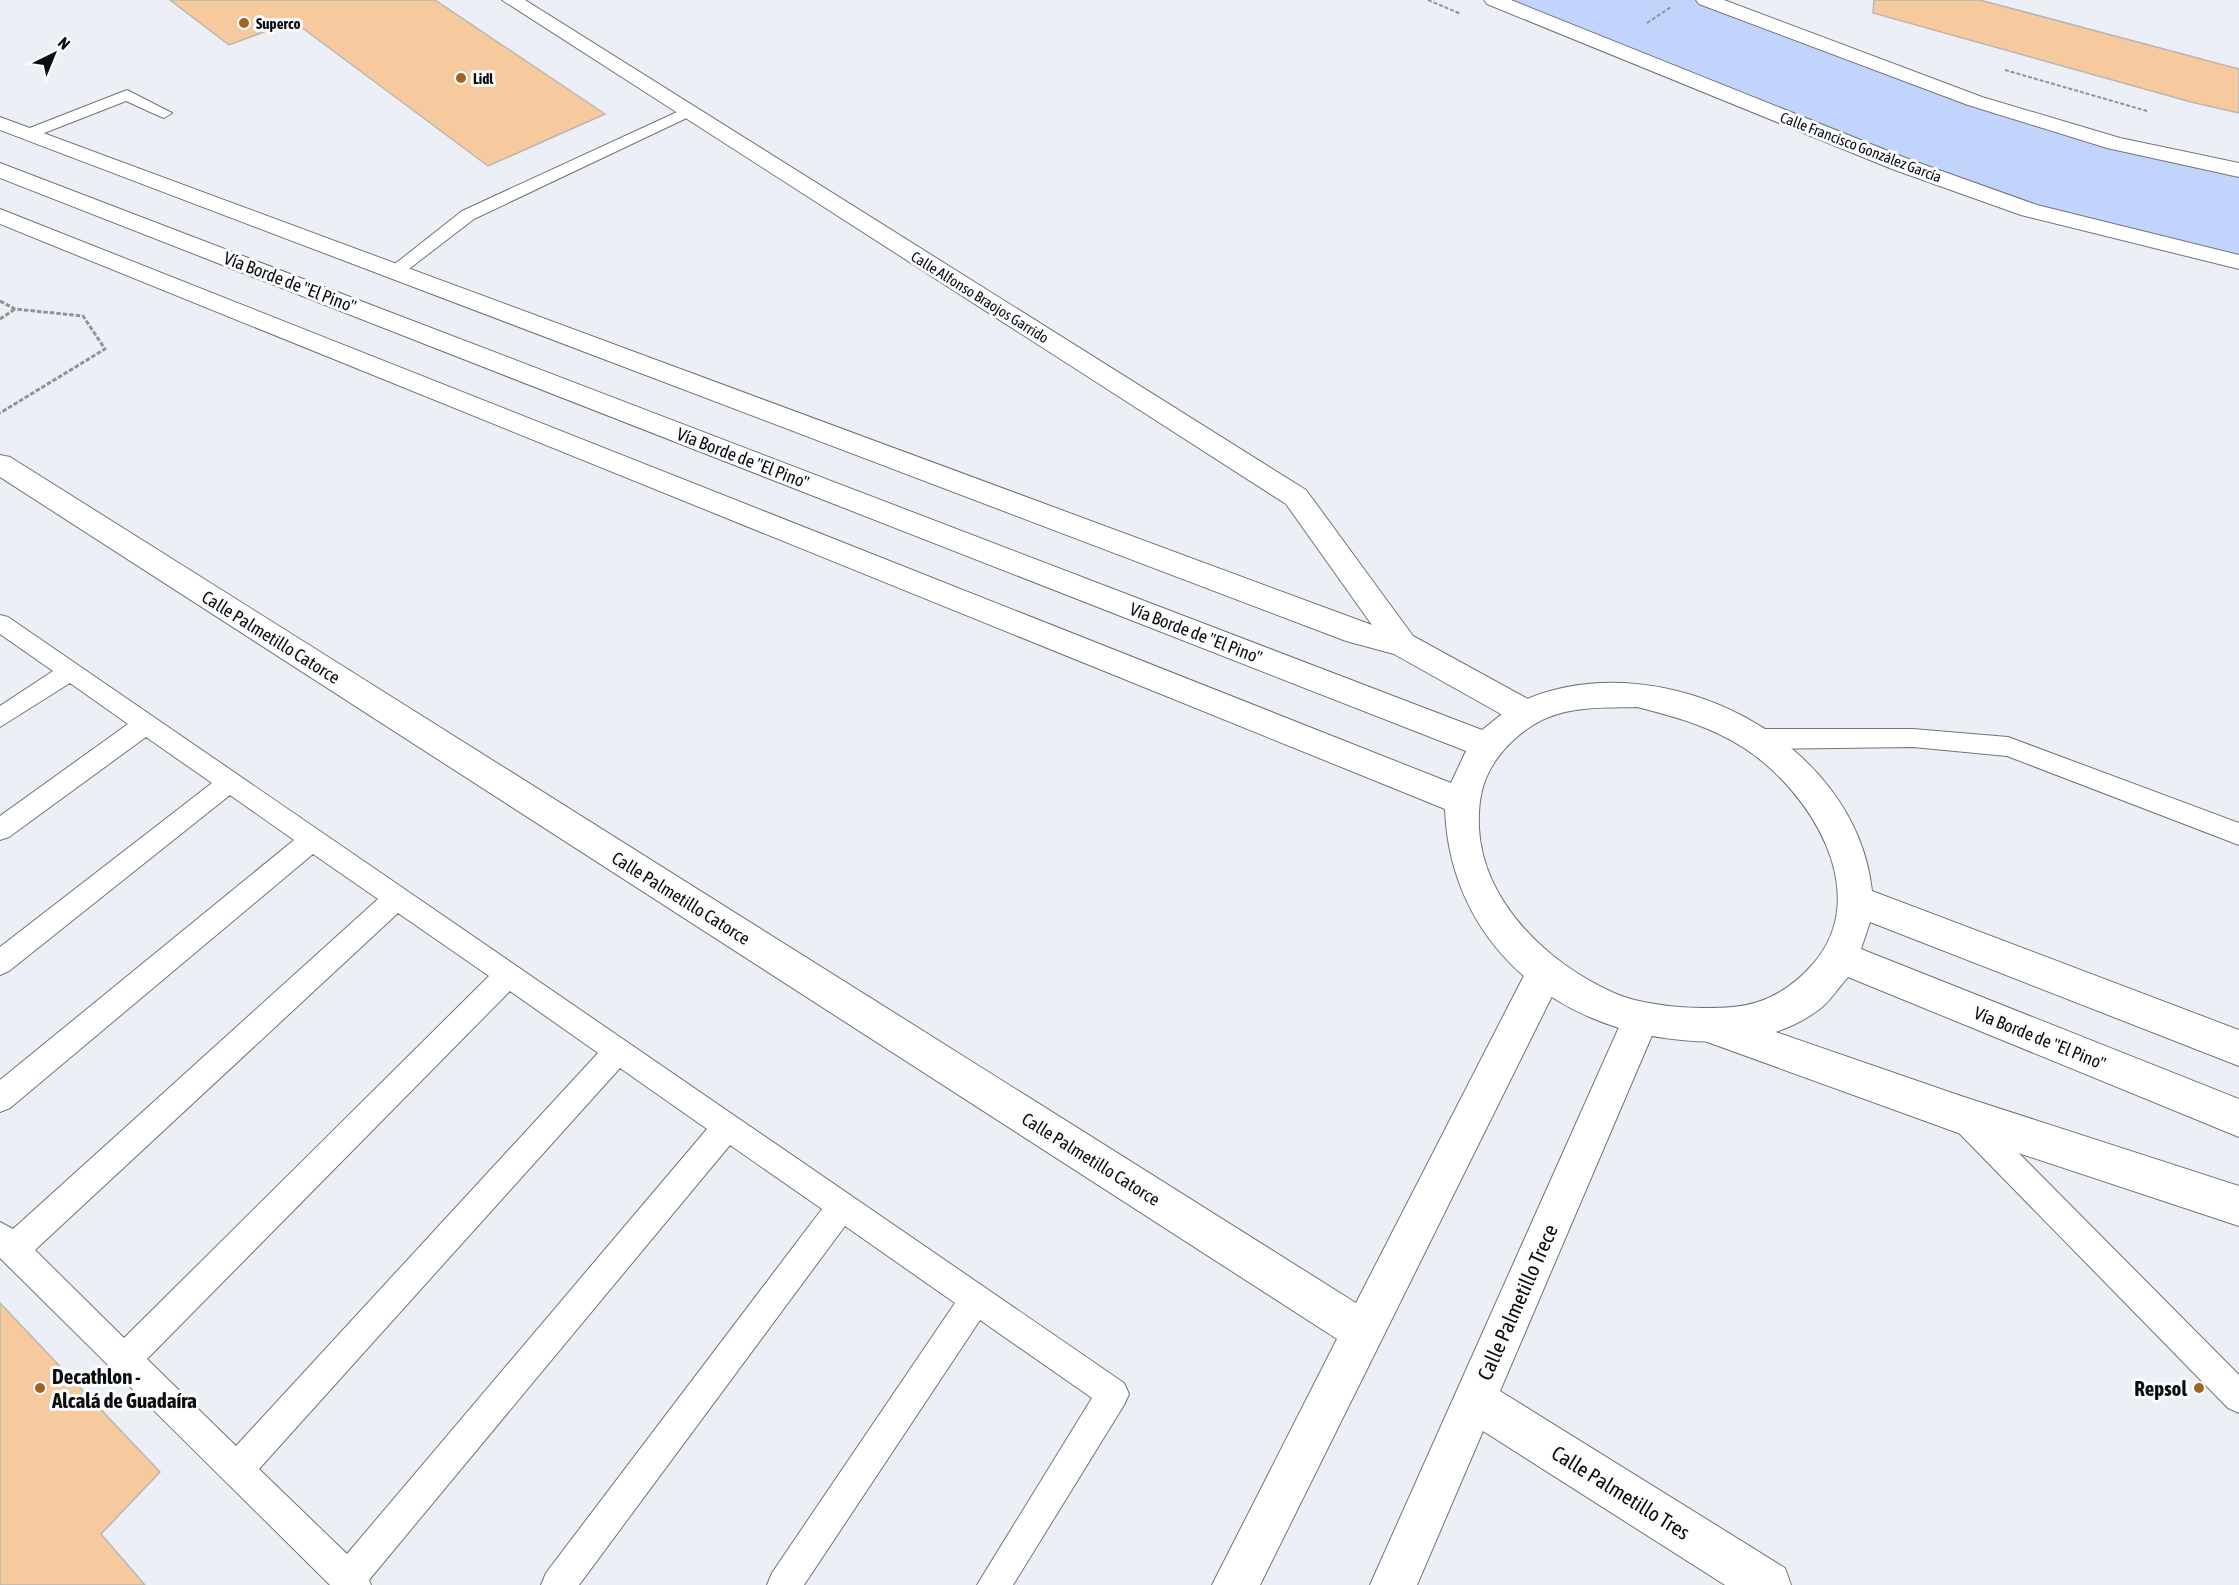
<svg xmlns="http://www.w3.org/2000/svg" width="2239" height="1585" viewBox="0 0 2239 1585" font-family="'Asap Condensed',sans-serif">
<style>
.green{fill:#c1d4fb}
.building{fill:#f6c99f;stroke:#bbb6b1;stroke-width:1.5}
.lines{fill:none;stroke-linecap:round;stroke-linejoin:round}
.lane-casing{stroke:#727479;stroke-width:2}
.street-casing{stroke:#727479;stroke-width:2}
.secondary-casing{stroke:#727479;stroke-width:2}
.path-far1{stroke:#919397;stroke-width:2;stroke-dasharray:4 2;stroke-linecap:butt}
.path{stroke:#919397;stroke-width:3;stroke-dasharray:4.5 2;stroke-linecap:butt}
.lane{fill:#fff;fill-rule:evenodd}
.street{fill:#fff;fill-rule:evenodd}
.secondary{fill:#fff;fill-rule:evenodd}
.poi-dot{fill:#9e6424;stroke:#fbfcfe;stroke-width:2}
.labels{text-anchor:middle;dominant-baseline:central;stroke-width:6;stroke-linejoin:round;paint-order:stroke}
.far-poi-label{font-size:15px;font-weight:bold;fill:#0c0d0f;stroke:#fbfcfe;text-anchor:start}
.far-street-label{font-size:15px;fill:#0c0d0f;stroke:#fbfcfe}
.street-label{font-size:18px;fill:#0c0d0f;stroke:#fbfcfe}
.near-street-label{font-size:21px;fill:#0c0d0f;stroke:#fbfcfe}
.near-poi-label{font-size:21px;font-weight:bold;fill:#0c0d0f;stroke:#fbfcfe;text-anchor:start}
</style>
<rect width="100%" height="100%" fill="#eceff5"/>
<!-- green -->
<path class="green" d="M 1494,0 L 1707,0 L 1975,101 L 2239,170 L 2239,261 L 2029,210 Z"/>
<!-- building -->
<path class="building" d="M 170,0 L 435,0 L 605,114 L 488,166 L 293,21 L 229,45 Z
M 1874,0 L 1980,0 L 2239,69 L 2239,113 L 2191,102 L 1873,13 Z
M 0,1303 L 160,1472 L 101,1534 L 145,1585 L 0,1585 Z"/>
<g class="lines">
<!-- lane casing -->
<g class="lane-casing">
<path id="lane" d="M 127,90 L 172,113 L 164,118 L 159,116 L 126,101 L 34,137 L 28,139 L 20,134 L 22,131 Z
M 688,107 L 693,109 L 696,112 L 693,115 L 474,219 L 401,275 L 395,276 L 386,271 L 462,211 Z
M 0,615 L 8,617 L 1124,1383 L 1129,1394 L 1124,1405 L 1013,1585 L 977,1585 L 1092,1398 L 980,1320 L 804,1585 L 767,1585 L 772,1573 L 955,1303 L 845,1226 L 579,1585 L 541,1585 L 546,1573 L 822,1209 L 730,1145 L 369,1580 L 371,1585 L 330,1585 L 0,1258 L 0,1222 L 13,1229 L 378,899 L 313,854 L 10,1108 L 0,1112 L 0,1080 L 294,840 L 230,795 L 9,971 L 0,975 L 0,947 L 212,783 L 146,737 L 9,837 L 0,840 L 0,816 L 128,724 L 70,683 L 0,727 L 0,706 L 53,671 L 0,634 ZM 398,913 L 489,976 L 124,1338 L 35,1250 ZM 510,991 L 598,1053 L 236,1446 L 147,1359 ZM 620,1068 L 707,1129 L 347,1554 L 259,1469 Z
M 1756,729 L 1913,729 L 2008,737 L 2239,823 L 2239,845 L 2007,756 L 1913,747 L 1756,749 L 1748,746 L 1744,739 L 1748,732 Z
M 1965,1105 L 1975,1109 L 2239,1375 L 2239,1413 L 2228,1408 L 1955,1129 L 1951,1119 L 1955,1109 Z"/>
</g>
<!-- street casing -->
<g class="street-casing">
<path id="street" d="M 502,0 L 525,0 L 1306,490 L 1413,636 L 1537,704 L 1542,713 L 1537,722 L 1526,726 L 1515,722 L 1394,654 L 1346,641 L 0,130 L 0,117 L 1372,625 L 1286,504 Z
M 1484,0 L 1511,0 L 1908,159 L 2037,205 L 2239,255 L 2239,269 L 2021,215 L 1892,169 L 1487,4 Z
M 1696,0 L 1724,0 L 1982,97 L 2120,138 L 2239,163 L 2239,177 L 2107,148 L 1968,105 L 1699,4 Z
M 0,455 L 10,457 L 1356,1303 L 1532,960 L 1545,955 L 1558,960 L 1563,972 L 1558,984 L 1260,1585 L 1212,1585 L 1337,1339 L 0,477 Z
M 1641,1002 L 1654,1007 L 1659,1019 L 1500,1391 L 1785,1568 L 1791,1585 L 1725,1585 L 1483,1431 L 1417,1585 L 1370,1585 L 1628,1007 Z
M 1712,1010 L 1961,1096 L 2239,1186 L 2239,1226 L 1961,1134 L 1699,1039 L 1693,1027 L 1699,1015 Z"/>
</g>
<!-- secondary casing -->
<g class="secondary-casing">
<path id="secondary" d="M 0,163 L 1482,730 C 1496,719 1510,706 1527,699 C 1663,643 1856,739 1872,891 L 2239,1030 L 2239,1066 L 1870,922 L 1861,949 L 2239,1099 L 2239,1137 L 1848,977 C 1839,987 1831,1000 1821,1008 C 1781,1039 1730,1045 1682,1040 C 1554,1029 1450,942 1445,809 L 0,224 L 0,209 L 1451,783 L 1466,751 L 0,178 ZM 1637,707 C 1676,717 1710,726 1744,748 C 1809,790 1875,893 1813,964 C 1792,988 1766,1004 1733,1007 C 1699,1010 1646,1007 1614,993 C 1549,964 1483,903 1479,828 C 1478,804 1481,783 1494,763 C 1506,744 1528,725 1549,717 C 1576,706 1609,708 1637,707 Z"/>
</g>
<!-- path-far1 -->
<path class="path-far1" d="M 1428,0 L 1461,14
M 1647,23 L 1671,7
M 2005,70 L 2147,111"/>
<!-- path -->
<path class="path" d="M 0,301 L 15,309 L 83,316 L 105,349 L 0,413
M 0,319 L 15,309"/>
<!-- lane -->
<use href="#lane" class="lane"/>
<!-- street -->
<use href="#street" class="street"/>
<!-- secondary -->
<use href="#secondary" class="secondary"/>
</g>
<!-- markers -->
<g class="poi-dot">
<circle cx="244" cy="23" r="6"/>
<circle cx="461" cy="78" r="6"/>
<circle cx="40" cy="1388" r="6"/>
<circle cx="2199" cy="1388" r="6"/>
</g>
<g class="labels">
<!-- far-poi labels -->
<g class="far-poi-label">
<text x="256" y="23">Superco</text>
<text x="473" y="78">Lidl</text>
</g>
<!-- far-street labels -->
<g class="far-street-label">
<text transform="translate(1861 147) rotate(21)">Calle Francisco González García</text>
<text transform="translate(980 297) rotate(32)">Calle Alfonso Braojos Garrido</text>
</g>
<!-- street labels -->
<g class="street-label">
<text transform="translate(290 282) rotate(21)">Vía Borde de "El Pino"</text>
<text transform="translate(743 458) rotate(21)">Vía Borde de "El Pino"</text>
<text transform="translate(1196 633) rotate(21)">Vía Borde de "El Pino"</text>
<text transform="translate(271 637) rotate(32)">Calle Palmetillo Catorce</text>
<text transform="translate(681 898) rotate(32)">Calle Palmetillo Catorce</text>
<text transform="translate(2040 1038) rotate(22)">Vía Borde de "El Pino"</text>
<text transform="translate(1091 1159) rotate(32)">Calle Palmetillo Catorce</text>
</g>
<!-- near-street labels -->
<g class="near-street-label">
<text transform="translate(1517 1302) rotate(-66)">Calle Palmetillo Trece</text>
<text transform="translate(1621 1492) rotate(32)">Calle Palmetillo Tres</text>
</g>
<!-- near-poi labels -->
<g class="near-poi-label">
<text x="52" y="1376">Decathlon -<tspan x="52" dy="24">Alcalá de Guadaíra</tspan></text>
<text x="2187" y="1388" text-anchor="end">Repsol</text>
</g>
</g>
<!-- north arrow -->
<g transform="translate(54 54) rotate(43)" stroke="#fbfcfe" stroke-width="4.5" paint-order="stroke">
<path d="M0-4.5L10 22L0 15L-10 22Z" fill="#0c0d0f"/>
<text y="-9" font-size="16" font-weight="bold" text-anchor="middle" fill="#0c0d0f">N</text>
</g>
</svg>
